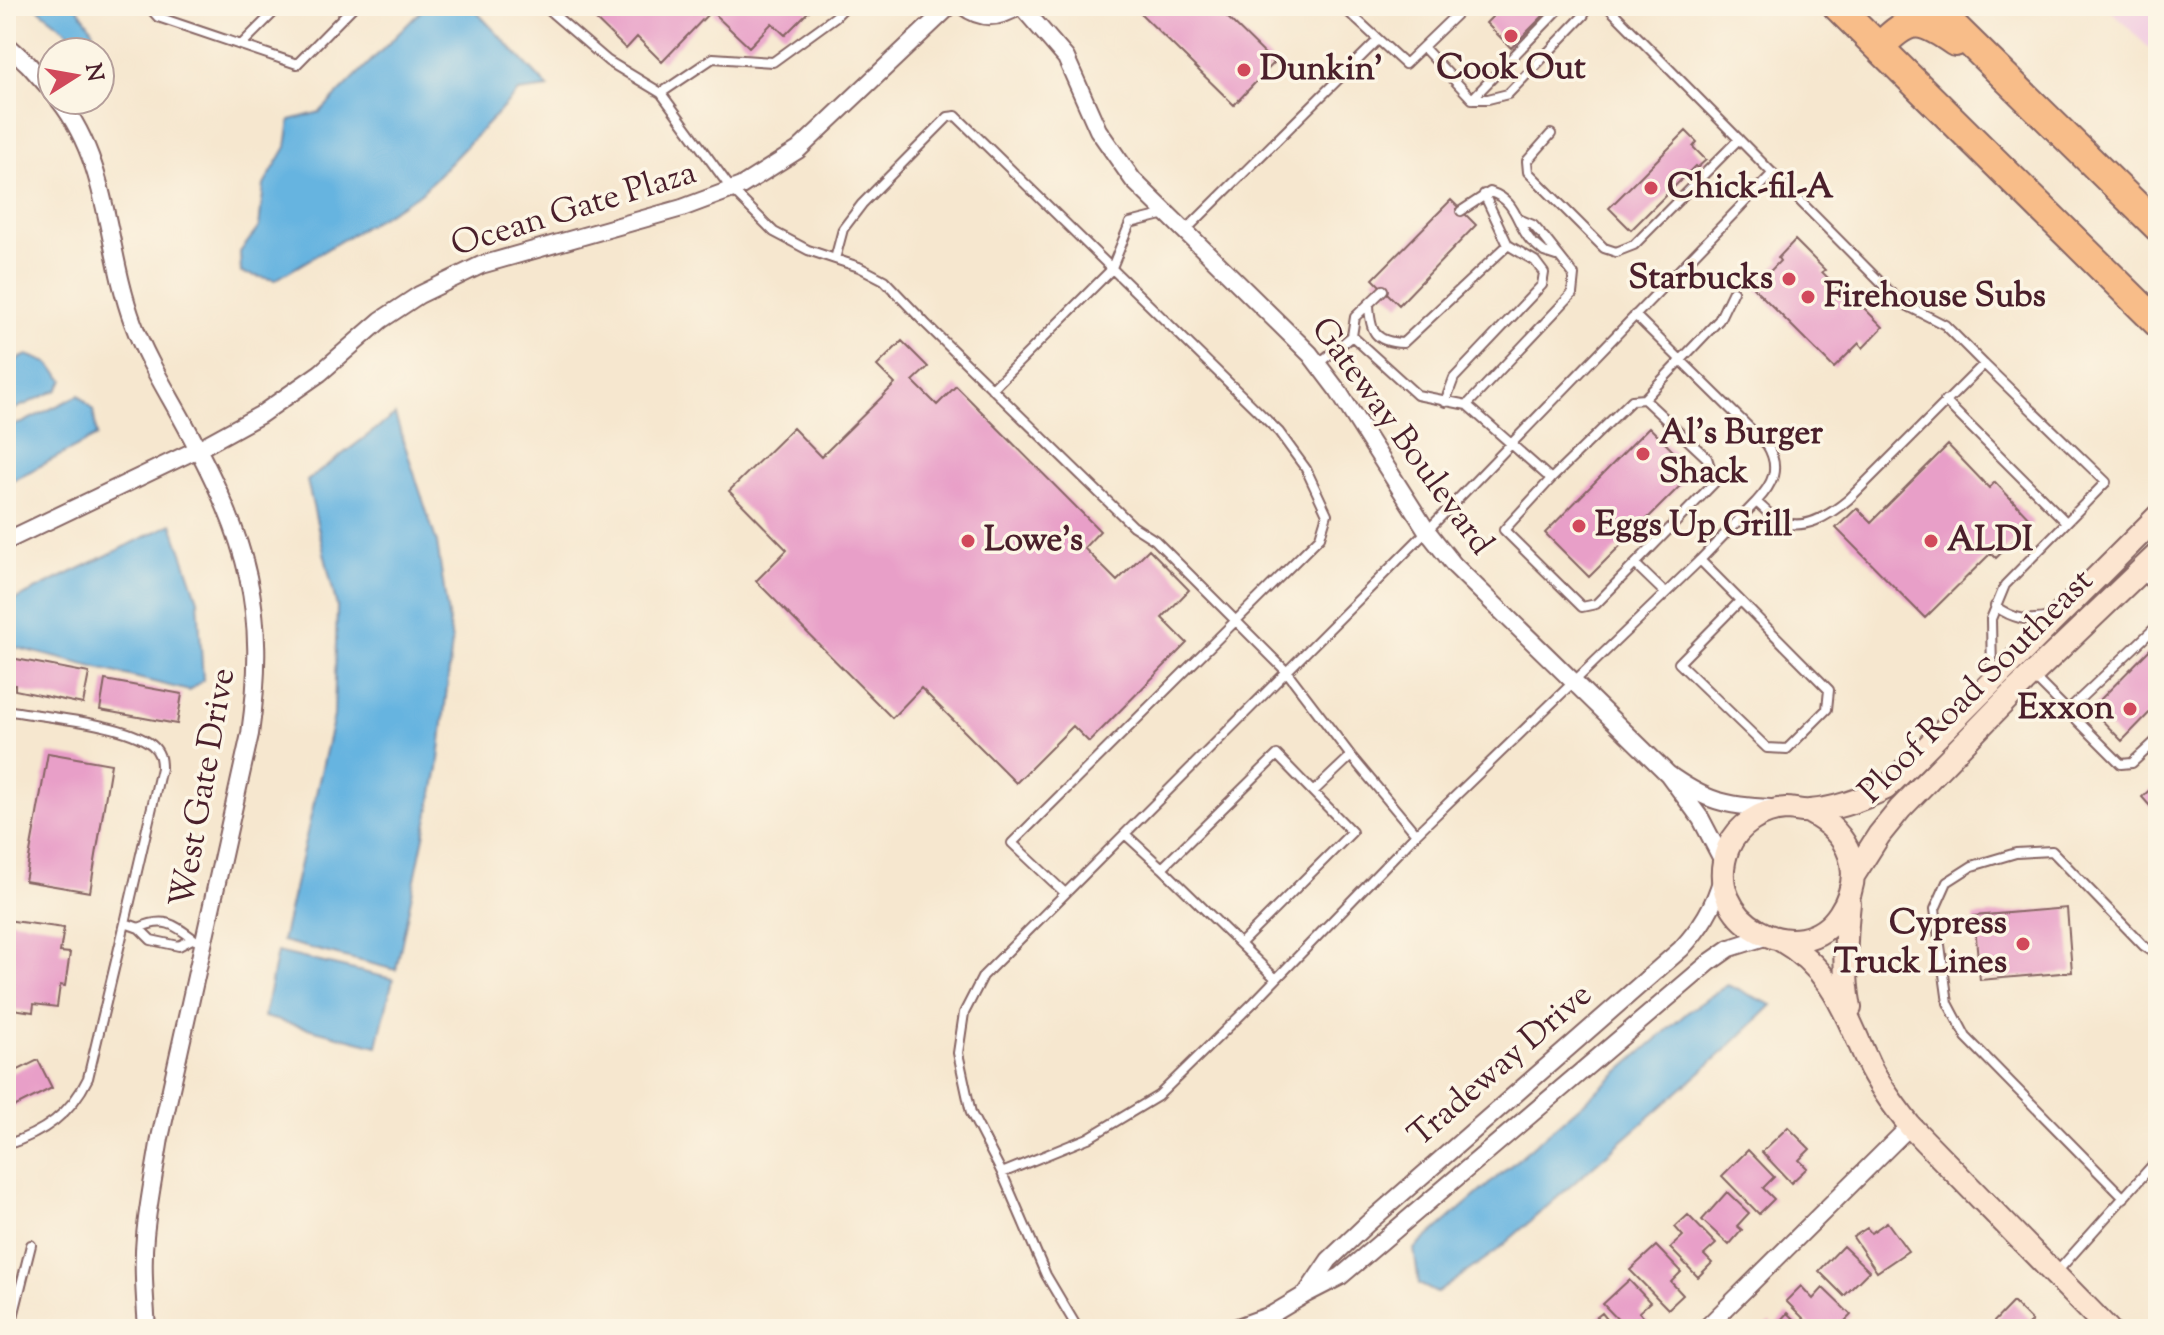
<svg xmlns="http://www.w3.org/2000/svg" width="2164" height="1335" viewBox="0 0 2164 1335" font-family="'Sorts Mill Goudy',serif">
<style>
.built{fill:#f2cfe1}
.water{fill:#66b4e0;stroke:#586a86;stroke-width:2}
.building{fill:#e89fc8}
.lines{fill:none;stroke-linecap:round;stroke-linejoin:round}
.lane-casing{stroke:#866564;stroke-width:12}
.street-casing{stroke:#866564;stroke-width:20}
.secondary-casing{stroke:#866564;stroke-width:26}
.highway-casing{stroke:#866564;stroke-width:32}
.lane{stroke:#fff;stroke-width:8}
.street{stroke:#fff;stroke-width:16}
.secondary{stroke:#fce5d0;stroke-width:22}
.highway{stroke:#f8bd89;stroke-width:28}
.poi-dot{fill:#d1495b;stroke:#fcf5e5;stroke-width:3}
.labels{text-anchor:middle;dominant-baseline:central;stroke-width:7;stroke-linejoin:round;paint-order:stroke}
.poi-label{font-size:34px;font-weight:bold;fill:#4a1f2b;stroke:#fcf5e5;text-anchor:start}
.street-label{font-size:34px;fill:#4a1f2b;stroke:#fcf5e5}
</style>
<rect width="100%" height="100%" fill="#fcf5e5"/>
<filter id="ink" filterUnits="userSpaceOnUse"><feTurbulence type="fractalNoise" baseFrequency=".0125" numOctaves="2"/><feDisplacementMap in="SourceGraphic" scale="16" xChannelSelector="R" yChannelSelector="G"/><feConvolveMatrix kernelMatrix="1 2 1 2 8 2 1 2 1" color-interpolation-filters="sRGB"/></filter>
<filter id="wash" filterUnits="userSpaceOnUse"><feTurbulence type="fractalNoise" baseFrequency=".006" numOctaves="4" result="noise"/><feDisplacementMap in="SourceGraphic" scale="32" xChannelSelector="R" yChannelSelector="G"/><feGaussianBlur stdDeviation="1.8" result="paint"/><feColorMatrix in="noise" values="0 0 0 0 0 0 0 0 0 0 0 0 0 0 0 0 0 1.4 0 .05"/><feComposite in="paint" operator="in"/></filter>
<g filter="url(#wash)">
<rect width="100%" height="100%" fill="#f6e7cf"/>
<!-- built -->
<path class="built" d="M 2106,6 L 2158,6 L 2158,57 Z"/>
<!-- water -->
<path class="water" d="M 35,6 L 76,6 L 93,30 L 94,52 Z
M 426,6 L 471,6 L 549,88 L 518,92 L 421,193 L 275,280 L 241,273 L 240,252 L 259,227 L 264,185 L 286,147 L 290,120 L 320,112 Z
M 27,355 L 48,363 L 64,380 L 57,390 L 6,413 L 6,365 Z
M 79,395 L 93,410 L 97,436 L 10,482 L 6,482 L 6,426 L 22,423 Z
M 395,415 L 437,543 L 452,642 L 438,769 L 396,970 L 282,941 L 334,716 L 337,607 L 307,481 Z
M 172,524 L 198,600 L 203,680 L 189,691 L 6,645 L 6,604 Z
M 277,952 L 393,979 L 377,1046 L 264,1017 Z
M 1727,985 L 1772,1005 L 1727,1049 L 1495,1252 L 1437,1293 L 1419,1284 L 1414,1249 L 1688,1012 Z"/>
<g id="blocks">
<!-- building -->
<path class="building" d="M 582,6 L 706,6 L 711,11 L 662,62 L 637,37 L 626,49 Z
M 719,6 L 814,6 L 785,35 L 772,23 L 749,47 L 713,13 Z
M 1133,6 L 1216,6 L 1274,63 L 1234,105 Z
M 1503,6 L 1553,6 L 1511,48 L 1486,23 Z
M 1686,131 L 1697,142 L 1693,147 L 1706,160 L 1697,168 L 1695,166 L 1631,230 L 1609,208 Z
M 1451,200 L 1476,225 L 1399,305 L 1373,279 Z
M 1795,240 L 1825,270 L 1822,272 L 1858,308 L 1861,305 L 1883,327 L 1863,348 L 1859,343 L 1834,368 L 1754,288 L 1780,261 L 1778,258 Z
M 902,341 L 928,367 L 913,381 L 937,405 L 956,386 L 1100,531 L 1084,548 L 1117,581 L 1149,549 L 1189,590 L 1162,618 L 1187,643 L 1089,742 L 1073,726 L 1016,783 L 921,688 L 892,718 L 756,581 L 787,550 L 729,491 L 793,428 L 821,457 L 895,384 L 877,366 Z
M 1649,427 L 1694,472 L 1589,577 L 1545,533 Z
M 1948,445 L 1989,488 L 1995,482 L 2033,522 L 1996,558 L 1991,553 L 1925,618 L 1836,528 L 1857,508 L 1871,522 Z
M 2158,641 L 2158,704 L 2122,741 L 2091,709 Z
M 11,658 L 89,673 L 83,704 L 15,690 L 15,685 L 6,684 Z
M 105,680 L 182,694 L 177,724 L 100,710 Z
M 48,753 L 111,764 L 90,892 L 25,881 Z
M 2158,782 L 2158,815 L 2142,797 Z
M 2067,908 L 2072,972 L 1980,980 L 1974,916 Z
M 6,920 L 64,928 L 60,952 L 70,953 L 65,986 L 60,985 L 57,1007 L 34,1004 L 33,1012 L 6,1008 Z
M 38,1060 L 52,1088 L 6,1111 L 6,1076 Z
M 1788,1127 L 1810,1149 L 1799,1160 L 1807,1168 L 1791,1183 L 1762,1152 Z
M 1748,1150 L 1774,1177 L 1763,1188 L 1774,1199 L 1759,1214 L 1722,1176 Z
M 1727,1192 L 1749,1213 L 1737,1226 L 1742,1230 L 1729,1245 L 1702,1220 Z
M 1688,1215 L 1716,1244 L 1704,1255 L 1712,1263 L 1698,1277 L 1670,1248 L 1683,1236 L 1675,1227 Z
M 1887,1222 L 1908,1251 L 1877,1272 L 1853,1237 L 1867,1228 L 1871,1233 Z
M 1656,1246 L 1681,1272 L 1671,1282 L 1683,1295 L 1668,1309 L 1630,1270 Z
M 1843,1246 L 1869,1271 L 1844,1296 L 1819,1271 Z
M 1629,1280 L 1650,1302 L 1639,1312 L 1651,1326 L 1648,1329 L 1627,1329 L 1603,1304 Z
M 1801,1286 L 1813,1299 L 1823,1288 L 1851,1315 L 1837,1329 L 1814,1329 L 1786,1301 Z
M 2013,1302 L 2032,1321 L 2024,1329 L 1987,1329 Z
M 1602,1313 L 1615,1329 L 1582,1329 Z
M 1787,1313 L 1804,1329 L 1763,1329 L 1770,1322 L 1775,1327 Z"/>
</g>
</g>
<g filter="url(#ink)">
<use href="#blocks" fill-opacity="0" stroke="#866564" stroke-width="2"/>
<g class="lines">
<!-- lane casing -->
<g class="lane-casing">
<path id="lane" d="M 148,6 L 158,17 L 297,64 L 354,6
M 544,6 L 608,61 L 661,93 L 713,58 L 773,62 L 835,17 L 846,6
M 1342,6 L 1405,64 L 1465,6
M 1607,6 L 1900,302 L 1945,325 L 1984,364
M 241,45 L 280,6
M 1423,47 L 1472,99 L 1488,99 L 1508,94 L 1584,15 L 1584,6
M 661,93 L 732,190 L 774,232 L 808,250 L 859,267 L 884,280 L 925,323 L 1133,526 L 1155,540 L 1287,672 L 1351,756 L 1416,834 L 1254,1002 L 1158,1096 L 1088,1138 L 1002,1173
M 1472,99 L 1562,6
M 1551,134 L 1527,161 L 1528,172 L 1604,248 L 1616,252 L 1634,245 L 1739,139
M 1461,211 L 1490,192 C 1518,201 1515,223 1531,241
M 1521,220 L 1533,225 L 1540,233
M 1185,231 L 1378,40
M 1536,245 L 1544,252 L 1556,256
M 835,259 L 843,229 L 862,204 L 948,117 L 956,116 L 1279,432 L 1306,469 L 1327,514 L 1320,537 L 1012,843 L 1065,893
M 1369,304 C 1370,331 1374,342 1403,343 L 1508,245
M 1635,315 L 1767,445 C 1781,468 1773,484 1756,502
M 1352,336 L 1417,395 L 1467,405 L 1551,479 L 1504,530 L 1582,607 L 1596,604 L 1715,482 L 1707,458 L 1644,399
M 1318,364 L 1352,336 L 1355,317 L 1383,290
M 992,389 L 1111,270 L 1130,223 L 1166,214
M 1945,401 L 2065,521
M 1445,402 L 1454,378 L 1542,285 L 1544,273 L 1535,261 L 1508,245 L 1484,194
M 1467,405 L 1572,294 L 1574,275 L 1544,237
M 1551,479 L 1632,400 L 1644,399 L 1719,320 L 1733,291
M 1700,560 L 1829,690 L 1827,709 L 1787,749 L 1767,748 L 1679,663 L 1739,602
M 1635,564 L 1665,593
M 2140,572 L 2158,592
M 1995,606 C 2013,619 2028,622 2050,617
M 2033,676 L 2121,764 L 2132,763 L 2158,739
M 6,710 C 43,717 125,723 152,745 C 160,752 161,759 161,768 L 125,923 L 139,928 L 151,940 L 179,946 L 192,939
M 2068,710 L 2158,625
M 1313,792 L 1351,756
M 1125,834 L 1162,868 L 1277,755 L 1352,832 L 1240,944
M 1416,834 L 1700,560 L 1756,502 C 1763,507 1769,515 1777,519 C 1802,534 1830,515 1849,499 L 1984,364 L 2106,482 L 2005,585 L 1991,619 L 1992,675
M 1162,868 L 1276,979
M 139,928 C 165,916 175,925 195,940
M 6,1145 C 43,1133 71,1114 88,1078 L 125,923
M 2124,1198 L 1966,1037 L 1948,1003 L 1935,909 L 1947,882 L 1972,866 L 2016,853 L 2052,851 L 2144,946 L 2158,955
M 2056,1273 L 2158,1159
M 10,1329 L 31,1245
M 1078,1329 L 1046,1275 L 1002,1173 L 971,1113 L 958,1053 L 964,1013 L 983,976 L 1427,531 L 1773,173"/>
</g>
<!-- street casing -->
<g class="street-casing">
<path id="street" d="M 963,6 C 981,20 1000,19 1019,6
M 1021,6 L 1066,58 L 1098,130 L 1133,180 L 1310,354 L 1338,391 L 1427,531 L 1454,565 L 1668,774
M 6,44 L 28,64 L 52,91
M 59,100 C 110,164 106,250 133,323 C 147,361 170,396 189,432 C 247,541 268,608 250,734 L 160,1138 C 155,1170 148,1203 145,1236 C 142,1267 145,1298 147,1329
M 6,541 L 198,449 L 260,415 L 320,373 L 381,320 L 419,295 L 481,265 L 682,208 L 741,186 L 798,150 L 950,6
M 1724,863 L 1701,819 L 1668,774 C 1706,801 1725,806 1771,808
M 1722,878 C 1714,907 1701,927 1681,949 L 1367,1224 L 1329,1260 L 1306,1294 L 1341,1276 L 1710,962 L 1730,948 L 1768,936
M 1232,1329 L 1271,1315 L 1306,1294
M 1705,1329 L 1910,1126"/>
</g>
<!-- secondary casing -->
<g class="secondary-casing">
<path id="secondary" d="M 1809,812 C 1849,833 1867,871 1840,913 C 1801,974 1699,922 1728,848 C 1738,825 1762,810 1786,809 C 1794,809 1802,812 1810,811 C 1837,809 1863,799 1886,788 L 2158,516
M 1853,876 L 1879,835 L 1900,809 L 2009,697 L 2158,554
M 1849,903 C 1845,938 1843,973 1850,1008
M 1779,939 C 1834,970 1846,1016 1871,1069 C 1882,1090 1896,1108 1910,1126 L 2108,1329"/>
</g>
<!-- highway casing -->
<g class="highway-casing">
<path id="highway" d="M 1837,6 L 2158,323
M 1933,6 L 2158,227
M 1880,47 C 1910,15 1921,18 1955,42"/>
</g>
<!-- lane -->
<use href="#lane" class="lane"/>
<!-- street -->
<use href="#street" class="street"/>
<!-- secondary -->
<use href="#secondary" class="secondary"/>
<!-- highway -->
<use href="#highway" class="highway"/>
</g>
</g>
<!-- markers -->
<g class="poi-dot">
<circle cx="1511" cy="36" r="8"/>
<circle cx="1244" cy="70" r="8"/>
<circle cx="1651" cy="188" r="8"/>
<circle cx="1789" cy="279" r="8"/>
<circle cx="1808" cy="297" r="8"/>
<circle cx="1643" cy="454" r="8"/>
<circle cx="1579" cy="526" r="8"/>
<circle cx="968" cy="541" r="8"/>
<circle cx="1931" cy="541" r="8"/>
<circle cx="2130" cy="709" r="8"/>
<circle cx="2023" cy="944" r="8"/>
</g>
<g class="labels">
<!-- poi labels -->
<g class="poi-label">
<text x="1511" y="69" text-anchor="middle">Cook Out</text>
<text x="1260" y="70">Dunkin'</text>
<text x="1667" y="188">Chick-fil-A</text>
<text x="1773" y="279" text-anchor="end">Starbucks</text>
<text x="1824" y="297">Firehouse Subs</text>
<text x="1659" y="434">Al's Burger<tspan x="1659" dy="39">Shack</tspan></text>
<text x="1595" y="526">Eggs Up Grill</text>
<text x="984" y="541">Lowe's</text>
<text x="1947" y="541">ALDI</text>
<text x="2114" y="709" text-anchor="end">Exxon</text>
<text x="2007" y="924" text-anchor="end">Cypress<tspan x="2007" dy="39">Truck Lines</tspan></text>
</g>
<!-- street labels -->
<g class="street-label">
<text transform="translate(574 210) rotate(-17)">Ocean Gate Plaza</text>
<text transform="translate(1401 437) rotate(54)">Gateway Boulevard</text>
<text transform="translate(1977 687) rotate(-45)">Ploof Road Southeast</text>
<text transform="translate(204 788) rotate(-80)">West Gate Drive</text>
<text transform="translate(1501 1066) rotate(-41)">Tradeway Drive</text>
</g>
</g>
<!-- margin -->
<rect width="2164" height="1335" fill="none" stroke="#fcf5e5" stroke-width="32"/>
<!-- north arrow -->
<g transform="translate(76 76) rotate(79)"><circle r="38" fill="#fcf5e5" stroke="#b59f9b" stroke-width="2"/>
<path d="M0-6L14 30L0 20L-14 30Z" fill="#d1495b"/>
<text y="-12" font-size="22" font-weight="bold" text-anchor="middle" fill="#4a1f2b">N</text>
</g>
</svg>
